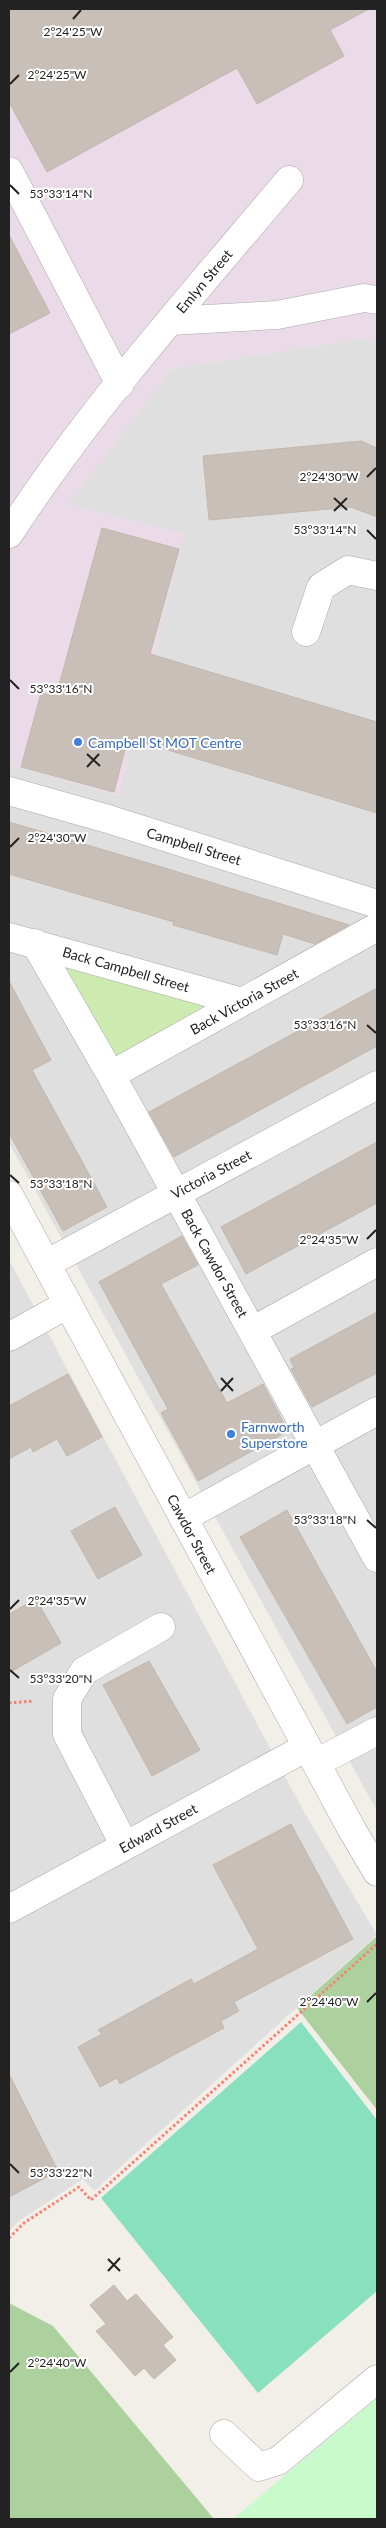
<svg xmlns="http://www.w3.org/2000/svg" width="386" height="2528" viewBox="0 0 386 2528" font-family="Lato,sans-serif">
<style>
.residential{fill:#e0dfdf}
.industrial{fill:#ebdbe8}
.grass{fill:#cdebb0}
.forest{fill:#add19e}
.park{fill:#c8facc}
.pitch{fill:#88e0be}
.building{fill:#c7bfb8;stroke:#c4b6ab}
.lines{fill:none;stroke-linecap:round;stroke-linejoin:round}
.minor-casing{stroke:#a9a9a9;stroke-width:29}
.path{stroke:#fa8072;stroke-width:3;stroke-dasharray:2.5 2.5;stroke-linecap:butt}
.minor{stroke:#fff;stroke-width:28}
.ticks{fill:none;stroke:#222;stroke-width:2}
.shop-dot{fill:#3f7fe0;stroke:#fff;stroke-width:2}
.labels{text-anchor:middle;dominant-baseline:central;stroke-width:4;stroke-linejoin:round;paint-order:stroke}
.street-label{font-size:14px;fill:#222;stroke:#fff}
.shop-label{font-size:14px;fill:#366cbe;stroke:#fff;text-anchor:start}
.ticks-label{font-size:12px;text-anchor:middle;fill:#222;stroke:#fff;stroke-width:4;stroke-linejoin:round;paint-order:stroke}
</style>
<rect width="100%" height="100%" fill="#f2efe9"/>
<!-- residential -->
<path class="residential" d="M 366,338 L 377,343 L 377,1811 L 9,1143 L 9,764 L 119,796 L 68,504 L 171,369 Z
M 9,1260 L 303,1810 L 377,1935 L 94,2191 L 83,2179 L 19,2221 L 9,2231 Z"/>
<!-- industrial -->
<path class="industrial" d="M 9,9 L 377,9 L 377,343 L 366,338 L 171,369 L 68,504 L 184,534 L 119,796 L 9,764 Z"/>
<!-- grass -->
<path class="grass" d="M 57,958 L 211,1007 L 116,1061 Z"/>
<!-- forest -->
<path class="forest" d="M 377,1936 L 377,2110 L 297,2008 Z
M 9,2303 L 53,2326 L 214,2519 L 9,2519 Z"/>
<!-- park -->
<path class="park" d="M 377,2398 L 377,2519 L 233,2519 Z"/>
<!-- pitch -->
<path class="pitch" d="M 301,2022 L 377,2120 L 377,2291 L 258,2393 L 101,2198 Z"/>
<!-- building -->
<path class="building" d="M 9,9 L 369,9 L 330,30 L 344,56 L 257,104 L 237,68 L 47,172 L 9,102 Z
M 9,235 L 50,313 L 9,334 Z
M 361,441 L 377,448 L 377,517 L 351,507 L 209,520 L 203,456 Z
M 102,528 L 179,549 L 150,654 L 377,722 L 377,813 L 128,738 L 114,792 L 21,767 L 41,693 L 56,696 Z
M 9,822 L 165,868 L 349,925 L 315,944 L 283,934 L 277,955 L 173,925 L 174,922 L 9,874 Z
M 9,981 L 51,1060 L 32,1070 L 107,1207 L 63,1231 L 9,1133 Z
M 377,988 L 377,1046 L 174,1157 L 149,1112 Z
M 377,1142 L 377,1203 L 246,1274 L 221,1227 Z
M 182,1236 L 198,1265 L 161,1284 L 227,1403 L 263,1384 L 288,1431 L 198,1481 L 161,1413 L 168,1409 L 99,1282 Z
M 377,1312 L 377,1373 L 312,1407 L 291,1369 L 294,1368 L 290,1359 Z
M 68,1374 L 102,1437 L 67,1456 L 57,1439 L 33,1452 L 31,1447 L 9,1459 L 9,1406 Z
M 115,1507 L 142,1555 L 98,1579 L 71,1531 Z
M 287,1510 L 377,1672 L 377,1707 L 347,1724 L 240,1537 Z
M 36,1599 L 61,1643 L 9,1673 L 9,1614 Z
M 149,1661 L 200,1750 L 152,1776 L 103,1685 Z
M 291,1824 L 353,1939 L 234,2002 L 239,2011 L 221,2021 L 224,2028 L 120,2084 L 117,2078 L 100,2087 L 78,2047 L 102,2034 L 98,2030 L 191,1979 L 194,1984 L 258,1949 L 213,1865 Z
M 9,2074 L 58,2171 L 9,2197 Z
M 114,2285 L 127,2301 L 136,2294 L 173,2337 L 163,2345 L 176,2360 L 154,2379 L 144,2368 L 135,2376 L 96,2331 L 106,2324 L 90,2305 Z"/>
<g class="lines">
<!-- minor casing -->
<g class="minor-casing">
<path id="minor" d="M 9,171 L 120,384
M 170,321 L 277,315 L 364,298 L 377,300
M 9,534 C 90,409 193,294 289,180
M 306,632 L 321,587 L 348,570 L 377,576
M 9,791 L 108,819 L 377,904
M 9,937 L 242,1002
M 35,943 L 111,1075 L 377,1558
M 111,1075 L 377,927
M 9,1195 L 351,1828 L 377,1872
M 46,1264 L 377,1085
M 252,1331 L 377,1262
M 9,1337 L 68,1304
M 183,1518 L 377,1411
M 316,1763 L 377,1731
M 125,1846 L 67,1734 L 67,1699 L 84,1671 L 161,1627
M 9,1909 L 307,1747
M 224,2434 L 259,2467 L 278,2461 L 377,2379"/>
</g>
<!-- path -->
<path class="path" d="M 9,1703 L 34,1701
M 9,2238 L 24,2223 L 79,2187 L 91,2200 L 377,1944"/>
<!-- minor -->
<use href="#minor" class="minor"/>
</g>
<!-- ticks -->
<path class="ticks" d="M 73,19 L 81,10M 10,84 L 19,75M 10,185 L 19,194M 367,477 L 376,468M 334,498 L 347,510M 334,511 L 347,498M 367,530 L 376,539M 10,680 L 19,689M 87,754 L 100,766M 87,767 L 99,754M 10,847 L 19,838M 367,1025 L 376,1033M 10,1175 L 19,1183M 367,1239 L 376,1230M 221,1378 L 233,1391M 221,1391 L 233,1378M 367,1520 L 376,1528M 10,1609 L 19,1600M 10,1670 L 19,1678M 367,2002 L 376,1993M 10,2164 L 19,2173M 108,2259 L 120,2271M 108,2271 L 120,2258M 10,2372 L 19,2363"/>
<!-- markers -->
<g class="shop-dot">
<circle cx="78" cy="742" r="5"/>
<circle cx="231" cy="1434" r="5"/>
</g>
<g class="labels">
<!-- street labels -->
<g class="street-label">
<text transform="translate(204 281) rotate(-50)">Emlyn Street</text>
<text transform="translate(194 846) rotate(17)">Campbell Street</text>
<text transform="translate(126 969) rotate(16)">Back Campbell Street</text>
<text transform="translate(244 1001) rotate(-29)">Back Victoria Street</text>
<text transform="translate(211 1174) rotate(-28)">Victoria Street</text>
<text transform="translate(215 1263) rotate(61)">Back Cawdor Street</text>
<text transform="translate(192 1534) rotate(62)">Cawdor Street</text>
<text transform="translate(158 1828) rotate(-29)">Edward Street</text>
</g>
<!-- shop labels -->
<g class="shop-label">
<text x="88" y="742">Campbell St MOT Centre</text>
<text x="241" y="1426">Farnworth<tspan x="241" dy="16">Superstore</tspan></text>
</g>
</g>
<g class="ticks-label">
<text x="73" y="36">2°24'25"W</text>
<text x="57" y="79">2°24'25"W</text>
<text x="61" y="198">53°33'14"N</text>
<text x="329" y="481">2°24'30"W</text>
<text x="325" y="534">53°33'14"N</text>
<text x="61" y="693">53°33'16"N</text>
<text x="57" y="842">2°24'30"W</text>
<text x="325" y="1029">53°33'16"N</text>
<text x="61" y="1188">53°33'18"N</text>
<text x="329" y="1244">2°24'35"W</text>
<text x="325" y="1524">53°33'18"N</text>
<text x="57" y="1605">2°24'35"W</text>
<text x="61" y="1683">53°33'20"N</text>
<text x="329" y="2006">2°24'40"W</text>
<text x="61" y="2177">53°33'22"N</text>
<text x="57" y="2367">2°24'40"W</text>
</g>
<!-- border -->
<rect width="386" height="2528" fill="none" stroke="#222222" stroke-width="20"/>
</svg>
